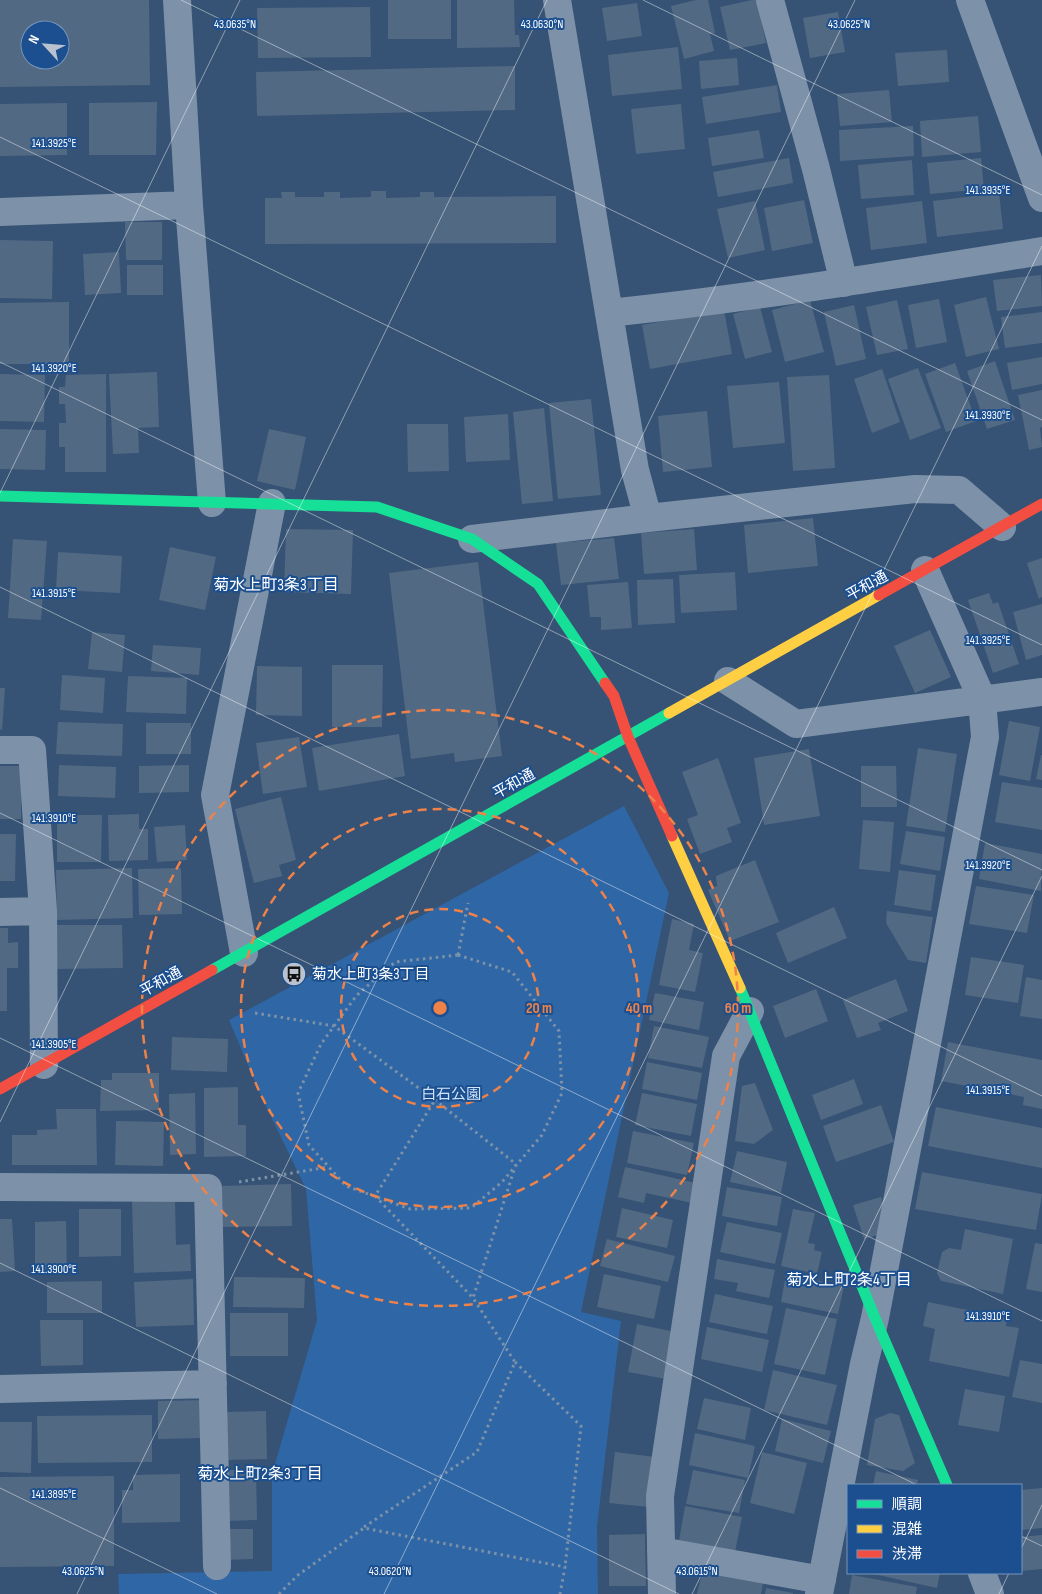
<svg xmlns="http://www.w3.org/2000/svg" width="1042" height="1594" viewBox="0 0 1042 1594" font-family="'Sofia Sans Condensed','Noto Sans JP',sans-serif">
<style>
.green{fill:#2f66a5}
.building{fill:#526984;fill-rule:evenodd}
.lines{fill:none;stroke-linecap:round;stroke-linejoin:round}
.path{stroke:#7d92a8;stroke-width:3;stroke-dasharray:2.5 4;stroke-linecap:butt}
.street{stroke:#7d92a8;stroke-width:28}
.fast{stroke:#16e098;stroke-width:11}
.slow{stroke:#ffcf43;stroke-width:11}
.jam{stroke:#f24e42;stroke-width:11}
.ticks{fill:none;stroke:#fff;stroke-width:1;stroke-opacity:0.45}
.ring{fill:none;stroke:#ee8249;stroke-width:2.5;stroke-dasharray:9 6}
.labels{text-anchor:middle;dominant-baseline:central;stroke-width:4;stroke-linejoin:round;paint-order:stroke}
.street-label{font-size:15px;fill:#fff;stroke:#1b4f8f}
.poi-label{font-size:15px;fill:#fff;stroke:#1b4f8f;text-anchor:start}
.park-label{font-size:15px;fill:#cfe3fa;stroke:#1b4f8f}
.neighbourhood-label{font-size:16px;fill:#fff;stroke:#1b4f8f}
.ticks-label{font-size:12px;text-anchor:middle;fill:#fff;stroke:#1b4f8f;stroke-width:4;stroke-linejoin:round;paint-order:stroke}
.centre{fill:#ee8249;stroke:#1b4f8f;stroke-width:2.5}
.ring-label{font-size:15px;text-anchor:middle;font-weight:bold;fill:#ee8249;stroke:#1b4f8f;stroke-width:4;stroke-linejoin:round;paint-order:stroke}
</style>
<rect width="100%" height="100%" fill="#365274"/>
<!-- green -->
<path class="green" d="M 624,806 L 669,893 L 581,1312 L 621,1321 L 597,1527 L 598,1594 L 119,1594 L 118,1574 L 272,1571 L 272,1474 L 317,1320 L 306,1189 L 261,1096 L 229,1020 Z"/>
<!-- building -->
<path class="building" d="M 0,0 L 149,0 L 150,85 L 0,87 ZM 30,30 L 60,30 L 60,60 L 30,60 Z
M 388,0 L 451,0 L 451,39 L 388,39 Z
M 457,0 L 514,0 L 515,35 L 519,35 L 520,47 L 457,48 Z
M 696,0 L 708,0 L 715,33 L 710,34 L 714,51 L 684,59 L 671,6 Z
M 752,0 L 757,0 L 766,43 L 730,50 L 720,7 Z
M 637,3 L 642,36 L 607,41 L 602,8 Z
M 370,7 L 371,57 L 258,58 L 257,8 Z
M 838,12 L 845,52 L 810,58 L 803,18 Z
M 678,47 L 682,89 L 612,96 L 608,55 Z
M 947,50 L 949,82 L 898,86 L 895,53 Z
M 737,58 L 739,85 L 701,89 L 699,61 Z
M 515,66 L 515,110 L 257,116 L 256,72 Z
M 777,85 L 781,112 L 706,124 L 702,97 Z
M 889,90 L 892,122 L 840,126 L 837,94 Z
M 157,102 L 156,155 L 89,155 L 89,103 Z
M 67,103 L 67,155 L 0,156 L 0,104 Z
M 681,104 L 685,149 L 636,154 L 631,109 Z
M 978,116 L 981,152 L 922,157 L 920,121 Z
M 913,126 L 914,156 L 840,161 L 839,130 Z
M 759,130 L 764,158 L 712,166 L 708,138 Z
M 789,158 L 793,183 L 718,197 L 713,172 Z
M 981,158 L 984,189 L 930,194 L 927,163 Z
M 912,160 L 914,195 L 861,199 L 858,165 Z
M 371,191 L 386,191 L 386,198 L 420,197 L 420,192 L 434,192 L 434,197 L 556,196 L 556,243 L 265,244 L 265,198 L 282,198 L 281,192 L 295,192 L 295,197 L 324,197 L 324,192 L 340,192 L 340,198 L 371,197 Z
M 999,193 L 1003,229 L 937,237 L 933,201 Z
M 804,200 L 813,243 L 772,251 L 764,208 Z
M 755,201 L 765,250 L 728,258 L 717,209 Z
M 922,201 L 927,243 L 871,250 L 866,208 Z
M 125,222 L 162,222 L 162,260 L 126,260 Z
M 0,240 L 53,241 L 52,299 L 0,298 Z
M 119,252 L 121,293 L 85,295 L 83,254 Z
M 127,265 L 163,265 L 163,295 L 127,295 Z
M 1041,275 L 1042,306 L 997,311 L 993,280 Z
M 986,297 L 999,349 L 966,357 L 954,305 Z
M 939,299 L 947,342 L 916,348 L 908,305 Z
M 810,300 L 824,352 L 785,362 L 772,310 Z
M 897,300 L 908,349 L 877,355 L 866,307 Z
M 69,302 L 69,364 L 0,364 L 0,303 Z
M 854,305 L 866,359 L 836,366 L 824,312 Z
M 760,307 L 772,352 L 745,359 L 733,314 Z
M 724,310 L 732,354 L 650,369 L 642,325 Z
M 1042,312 L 1042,343 L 1005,348 L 1001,317 Z
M 1042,357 L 1042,384 L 1012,390 L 1007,363 Z
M 995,361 L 1015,420 L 987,429 L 967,371 Z
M 955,363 L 976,421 L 946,432 L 925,374 Z
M 918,368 L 941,428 L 910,440 L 888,379 Z
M 882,369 L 900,422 L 872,433 L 854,379 Z
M 157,372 L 159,427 L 138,428 L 139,453 L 113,454 L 109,374 Z
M 0,374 L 45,375 L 44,422 L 0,421 Z
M 106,374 L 106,472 L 65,472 L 65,447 L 59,447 L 59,423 L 66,423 L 65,404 L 59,404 L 59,387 L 65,387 L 66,375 Z
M 829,375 L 835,468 L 793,471 L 787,377 Z
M 779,382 L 785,443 L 733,448 L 727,386 Z
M 1042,390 L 1042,427 L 1040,428 L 1042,447 L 1029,450 L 1018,395 Z
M 591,399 L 601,495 L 558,499 L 549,403 Z
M 544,408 L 553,501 L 522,504 L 513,412 Z
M 707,411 L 712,467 L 663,472 L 658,416 Z
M 508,414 L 510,460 L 466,462 L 464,417 Z
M 407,424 L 448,424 L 449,471 L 408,472 Z
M 0,429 L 46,430 L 45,470 L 0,469 Z
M 269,429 L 306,437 L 295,490 L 257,481 Z
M 813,518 L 818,566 L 748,573 L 744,525 Z
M 286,529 L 353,530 L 351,594 L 284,592 Z
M 694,529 L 697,570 L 644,574 L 641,533 Z
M 614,538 L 619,579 L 561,585 L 556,543 Z
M 13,539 L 47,541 L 41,620 L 8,618 Z
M 170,547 L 216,557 L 205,610 L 159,600 Z
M 58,552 L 122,556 L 120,593 L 56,590 Z
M 1042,558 L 1042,597 L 1039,599 L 1027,563 Z
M 478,562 L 502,756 L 455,762 L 454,753 L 411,759 L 389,573 Z
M 735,572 L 737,610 L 681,613 L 679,575 Z
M 673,579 L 675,623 L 638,625 L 637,580 Z
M 628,582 L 632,628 L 601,630 L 601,617 L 590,617 L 587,585 Z
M 989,593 L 993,604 L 998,602 L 1019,664 L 993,673 L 968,600 Z
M 1042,604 L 1042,655 L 1026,660 L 1013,612 Z
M 930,630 L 951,677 L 915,693 L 894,646 Z
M 92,632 L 125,635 L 122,672 L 88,669 Z
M 153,645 L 201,648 L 199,675 L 151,671 Z
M 332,665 L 383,665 L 382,727 L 332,727 Z
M 257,666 L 302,667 L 302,716 L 256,715 Z
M 62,675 L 105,678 L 103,713 L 60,710 Z
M 128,676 L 187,678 L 186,714 L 126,712 Z
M 0,688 L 5,688 L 2,730 L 0,729 Z
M 1009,721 L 1040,727 L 1030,781 L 999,775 Z
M 58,722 L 123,724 L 122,756 L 56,754 Z
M 146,723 L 191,723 L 191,754 L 146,754 Z
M 399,734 L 405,776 L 319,791 L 312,748 Z
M 299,737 L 307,787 L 263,794 L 256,743 Z
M 918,748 L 957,754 L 945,832 L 906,826 Z
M 809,749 L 820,816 L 764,825 L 754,758 Z
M 1041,755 L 1042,755 L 1042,780 L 1036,779 Z
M 718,758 L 741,823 L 727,828 L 732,842 L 700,854 L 687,819 L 698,815 L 682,772 Z
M 59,765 L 116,767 L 115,798 L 58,796 Z
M 189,765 L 189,792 L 139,793 L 139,766 Z
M 0,766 L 21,766 L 21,819 L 0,819 Z
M 861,766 L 896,766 L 897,807 L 861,807 Z
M 1002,782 L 1042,788 L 1042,830 L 995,822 Z
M 281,797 L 296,860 L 279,865 L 282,876 L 254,883 L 235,809 Z
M 139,814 L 139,829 L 148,829 L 148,860 L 109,861 L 108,815 Z
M 57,815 L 102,815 L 101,862 L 57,862 Z
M 863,820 L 894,822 L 890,872 L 859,869 Z
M 185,825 L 187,860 L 157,862 L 154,827 Z
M 906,831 L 945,837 L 940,871 L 900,864 Z
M 0,834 L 16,834 L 15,881 L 0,881 Z
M 985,843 L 1042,854 L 1041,891 L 979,879 Z
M 755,860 L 779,922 L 730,941 L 708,890 L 717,886 L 716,876 Z
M 132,868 L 133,918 L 57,920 L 56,870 Z
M 181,868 L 182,914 L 139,915 L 138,869 Z
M 899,870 L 936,875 L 931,911 L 894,905 Z
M 976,886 L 1034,895 L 1027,933 L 969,924 Z
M 834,907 L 847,938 L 788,963 L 776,933 Z
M 887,911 L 933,917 L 926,963 L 908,960 L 886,923 Z
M 672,919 L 694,924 L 689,950 L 703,953 L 695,992 L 659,985 Z
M 57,925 L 122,925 L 123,968 L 57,969 Z
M 0,928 L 8,928 L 8,943 L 18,942 L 18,968 L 7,968 L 7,1011 L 0,1011 Z
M 971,957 L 1024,965 L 1018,1003 L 965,995 Z
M 1026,977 L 1042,980 L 1042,1019 L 1020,1016 Z
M 896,979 L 908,1011 L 878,1023 L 881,1030 L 857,1038 L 843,1000 Z
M 816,989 L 828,1021 L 785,1038 L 773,1006 Z
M 655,993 L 704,1002 L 699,1030 L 649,1020 Z
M 654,1026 L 709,1037 L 702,1068 L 648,1058 Z
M 172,1037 L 228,1039 L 227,1072 L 171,1070 Z
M 948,1042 L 1042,1060 L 1042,1109 L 1023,1105 L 1024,1097 L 941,1081 Z
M 647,1062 L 702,1073 L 697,1100 L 642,1089 Z
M 112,1073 L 159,1073 L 159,1110 L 100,1111 L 101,1080 L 112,1080 Z
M 854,1079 L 863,1104 L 821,1120 L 812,1095 Z
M 755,1083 L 773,1130 L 754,1144 L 735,1141 L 742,1086 Z
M 238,1087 L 238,1125 L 246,1125 L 246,1156 L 204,1157 L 204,1088 Z
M 195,1093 L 196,1154 L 170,1155 L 169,1094 Z
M 642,1093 L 697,1104 L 691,1136 L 635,1125 Z
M 881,1105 L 894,1142 L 836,1162 L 823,1126 Z
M 936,1107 L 1042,1128 L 1042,1168 L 928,1146 Z
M 56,1109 L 96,1109 L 97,1165 L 12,1165 L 12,1135 L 37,1135 L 37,1130 L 57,1129 Z
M 116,1121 L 164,1122 L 163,1166 L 115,1165 Z
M 633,1131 L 694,1143 L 687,1175 L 627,1163 Z
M 737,1151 L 787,1162 L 781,1193 L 730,1182 Z
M 625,1167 L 696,1183 L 692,1203 L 646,1193 L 644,1203 L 618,1197 Z
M 922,1172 L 1042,1194 L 1036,1230 L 915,1209 Z
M 291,1184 L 292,1226 L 222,1227 L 221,1186 Z
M 727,1187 L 782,1197 L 777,1226 L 722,1216 Z
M 881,1197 L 885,1211 L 881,1234 L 864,1239 L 853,1205 Z
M 175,1199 L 176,1245 L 190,1244 L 191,1271 L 134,1273 L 132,1200 Z
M 622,1208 L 673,1220 L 667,1248 L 616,1237 Z
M 79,1209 L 121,1209 L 121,1256 L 79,1257 Z
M 793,1209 L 815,1213 L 808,1243 L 815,1244 L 814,1250 L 822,1252 L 817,1274 L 781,1266 Z
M 0,1219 L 12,1219 L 15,1271 L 0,1272 Z
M 66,1221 L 67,1274 L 35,1274 L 35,1222 Z
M 727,1222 L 782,1233 L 775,1264 L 720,1252 Z
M 965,1229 L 1013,1239 L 1003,1294 L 941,1281 L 937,1273 L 942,1252 L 949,1248 L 961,1250 Z
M 607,1239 L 675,1256 L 668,1282 L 600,1266 Z
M 1035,1243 L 1042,1244 L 1042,1292 L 1026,1289 Z
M 717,1259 L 775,1270 L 769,1298 L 736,1291 L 738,1283 L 714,1279 Z
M 604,1274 L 661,1286 L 654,1319 L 597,1307 Z
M 786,1274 L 844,1286 L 838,1314 L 781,1302 Z
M 234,1277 L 305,1278 L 304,1308 L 233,1307 Z
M 193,1279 L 194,1325 L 136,1327 L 134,1282 Z
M 102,1281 L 102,1313 L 47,1313 L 47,1282 Z
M 715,1294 L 773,1306 L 767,1334 L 709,1322 Z
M 928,1302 L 1007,1318 L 1006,1326 L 1019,1328 L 1009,1377 L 929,1361 L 935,1329 L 923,1326 Z
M 786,1308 L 837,1319 L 825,1375 L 774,1364 Z
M 230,1313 L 288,1313 L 288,1356 L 230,1356 Z
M 40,1320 L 83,1320 L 83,1365 L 41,1366 Z
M 637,1324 L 675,1332 L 666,1379 L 628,1372 Z
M 707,1327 L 769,1340 L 762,1372 L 701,1359 Z
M 1020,1360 L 1042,1364 L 1042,1403 L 1012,1397 Z
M 773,1370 L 837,1385 L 827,1425 L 764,1410 Z
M 965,1389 L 1005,1396 L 999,1432 L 958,1425 Z
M 704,1398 L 751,1408 L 745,1440 L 697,1429 Z
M 204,1400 L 203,1438 L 158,1439 L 158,1401 Z
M 266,1411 L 267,1459 L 225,1460 L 224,1412 Z
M 890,1413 L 899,1415 L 915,1463 L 903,1471 L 867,1465 L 875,1419 Z
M 152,1415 L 152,1462 L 38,1463 L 37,1416 Z
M 782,1419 L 831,1431 L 823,1463 L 775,1451 Z
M 0,1422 L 32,1422 L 31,1473 L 0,1472 Z
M 695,1433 L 755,1446 L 748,1478 L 689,1465 Z
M 615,1452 L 655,1457 L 649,1507 L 609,1503 Z
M 762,1452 L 807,1463 L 794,1514 L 750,1503 Z
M 224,1470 L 256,1470 L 257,1520 L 224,1521 Z
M 693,1470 L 745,1480 L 739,1513 L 686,1504 Z
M 876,1471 L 918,1480 L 917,1485 L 873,1485 Z
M 180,1474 L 180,1522 L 122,1523 L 122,1490 L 133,1490 L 133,1475 Z
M 114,1476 L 114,1566 L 0,1567 L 0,1477 Z
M 1042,1488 L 1042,1528 L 1021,1530 L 1021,1490 Z
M 685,1506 L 742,1517 L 735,1552 L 679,1541 Z
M 224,1529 L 253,1529 L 253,1559 L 224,1560 Z
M 645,1534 L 646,1586 L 609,1586 L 609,1535 Z
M 1042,1535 L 1042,1569 L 1021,1571 L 1021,1537 Z
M 703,1569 L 763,1583 L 761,1594 L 697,1594 Z
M 869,1573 L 940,1573 L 937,1588 Z
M 852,1575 L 917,1587 L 916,1594 L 849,1594 Z
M 766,1588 L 793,1593 L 793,1594 L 765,1594 Z"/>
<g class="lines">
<!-- path -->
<path class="path" d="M 458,955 L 512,972 L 559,1031 L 562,1093 L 542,1135 L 502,1182 L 471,1208 L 410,1209 L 346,1186 L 309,1145 L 298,1093 L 321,1044 L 334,1026 L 357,995 L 395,962 Z
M 458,955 L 468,903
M 255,1013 L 334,1026 L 435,1100 L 375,1196 L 473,1298 L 516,1164 L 435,1100
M 239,1182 L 328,1167
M 515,1362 L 581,1426 L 565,1567
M 364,1527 L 477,1452 L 515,1362 L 473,1298
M 279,1594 L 298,1575 L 364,1528 L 565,1567 L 560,1594"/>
<!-- street -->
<path class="street" d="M 177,0 L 189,205 L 212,503
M 557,0 L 635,470 L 648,518
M 770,0 L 816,169 L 844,283
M 970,0 L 1042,198
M 0,212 L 189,205
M 609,313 C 754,298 898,274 1042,251
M 472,539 L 648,518 L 915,489 L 959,490 L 1002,527
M 728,681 L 796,724 L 1042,692
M 0,750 L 32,750 L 43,911 L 0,912
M 43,911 L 44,1065
M 244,953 L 215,795 L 272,503
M 0,1187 L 208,1188 L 217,1566
M 0,1389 L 213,1384
M 661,1551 L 822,1580
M 982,1573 L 990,1594
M 662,1594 L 660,1496 L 726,1056 L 750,1011
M 819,1594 L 864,1364 L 875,1318 L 985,737 L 982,699 L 925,570"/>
<!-- fast -->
<path class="fast" d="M 0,496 L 377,507 L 472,539 L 538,584 L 605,683
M 212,970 L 669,713
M 740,988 L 875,1318 L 947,1485"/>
<!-- slow -->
<path class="slow" d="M 669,713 L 879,595
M 672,836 L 740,988"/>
<!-- jam -->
<path class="jam" d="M 879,595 L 1042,504
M 605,683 L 614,696 L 628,737 L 672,836
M 0,1089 L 212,970"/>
</g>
<!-- ticks -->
<path class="ticks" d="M 181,0 L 1042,420M 643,0 L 1042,195M 0,137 L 1042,645M 0,362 L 1042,870M 0,493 L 240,0M 0,587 L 1042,1096M 0,813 L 1042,1321M 0,1038 L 917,1485M 0,1122 L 547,0M 0,1263 L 679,1594M 0,1488 L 217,1594M 1021,1536 L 1042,1546M 1021,1549 L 1042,1505M 77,1594 L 855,0M 384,1594 L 1042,246M 692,1594 L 1042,876M 999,1594 L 1009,1573"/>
<!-- distance rings -->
<g class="ring">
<circle cx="440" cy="1008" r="99"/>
<circle cx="440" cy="1008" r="199"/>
<circle cx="440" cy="1008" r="298"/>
</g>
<!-- icons -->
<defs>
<g id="bus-disc" transform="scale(1.25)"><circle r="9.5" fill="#b9c2ce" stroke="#1b4f8f"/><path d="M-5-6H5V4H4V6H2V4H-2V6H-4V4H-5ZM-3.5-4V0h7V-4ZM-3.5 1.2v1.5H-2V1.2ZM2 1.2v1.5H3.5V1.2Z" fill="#111"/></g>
</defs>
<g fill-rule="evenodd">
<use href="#bus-disc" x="294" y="974"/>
</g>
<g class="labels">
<!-- street labels -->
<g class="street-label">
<text transform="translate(867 586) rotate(-29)">平和通</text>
<text transform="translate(514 784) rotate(-29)">平和通</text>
<text transform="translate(161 982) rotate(-29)">平和通</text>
</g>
<!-- poi labels -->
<g class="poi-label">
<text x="312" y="974">菊水上町3条3丁目</text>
</g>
<!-- park labels -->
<g class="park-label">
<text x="451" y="1094">白石公園</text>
</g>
<!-- neighbourhood labels -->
<g class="neighbourhood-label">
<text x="276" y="585">菊水上町3条3丁目</text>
<text x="849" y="1280">菊水上町2条4丁目</text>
<text x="260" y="1474">菊水上町2条3丁目</text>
</g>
</g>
<g class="ticks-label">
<text x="235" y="28">43.0635°N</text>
<text x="542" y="28">43.0630°N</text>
<text x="849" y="28">43.0625°N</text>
<text x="54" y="147">141.3925°E</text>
<text x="988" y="194">141.3935°E</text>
<text x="54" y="372">141.3920°E</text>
<text x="988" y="419">141.3930°E</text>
<text x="54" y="597">141.3915°E</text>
<text x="988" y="644">141.3925°E</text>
<text x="54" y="822">141.3910°E</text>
<text x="988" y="869">141.3920°E</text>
<text x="54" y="1048">141.3905°E</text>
<text x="988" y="1094">141.3915°E</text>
<text x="54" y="1273">141.3900°E</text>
<text x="988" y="1320">141.3910°E</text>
<text x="54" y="1498">141.3895°E</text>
<text x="83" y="1575">43.0625°N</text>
<text x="390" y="1575">43.0620°N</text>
<text x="697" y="1575">43.0615°N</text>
</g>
<circle cx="440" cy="1008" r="8" class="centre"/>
<g class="ring-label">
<text x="539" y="1013">20 m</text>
<text x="639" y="1013">40 m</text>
<text x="738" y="1013">60 m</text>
</g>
<!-- legend -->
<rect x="847" y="1484" width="175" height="90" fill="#1b4f8f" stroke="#7695bc"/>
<rect x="857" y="1500" width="25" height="8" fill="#16e098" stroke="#7695bc"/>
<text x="892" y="1509" font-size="15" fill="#ffffff">順調</text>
<rect x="857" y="1525" width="25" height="8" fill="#ffcf43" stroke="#7695bc"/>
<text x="892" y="1534" font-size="15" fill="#ffffff">混雑</text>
<rect x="857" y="1550" width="25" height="8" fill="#f24e42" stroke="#7695bc"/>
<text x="892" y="1559" font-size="15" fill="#ffffff">渋滞</text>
<!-- north arrow -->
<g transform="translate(45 45) rotate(296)"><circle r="24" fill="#1b4f8f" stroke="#7695bc"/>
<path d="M0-4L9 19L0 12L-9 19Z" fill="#b9c2ce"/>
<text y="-8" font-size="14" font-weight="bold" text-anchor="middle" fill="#ffffff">N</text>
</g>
</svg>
